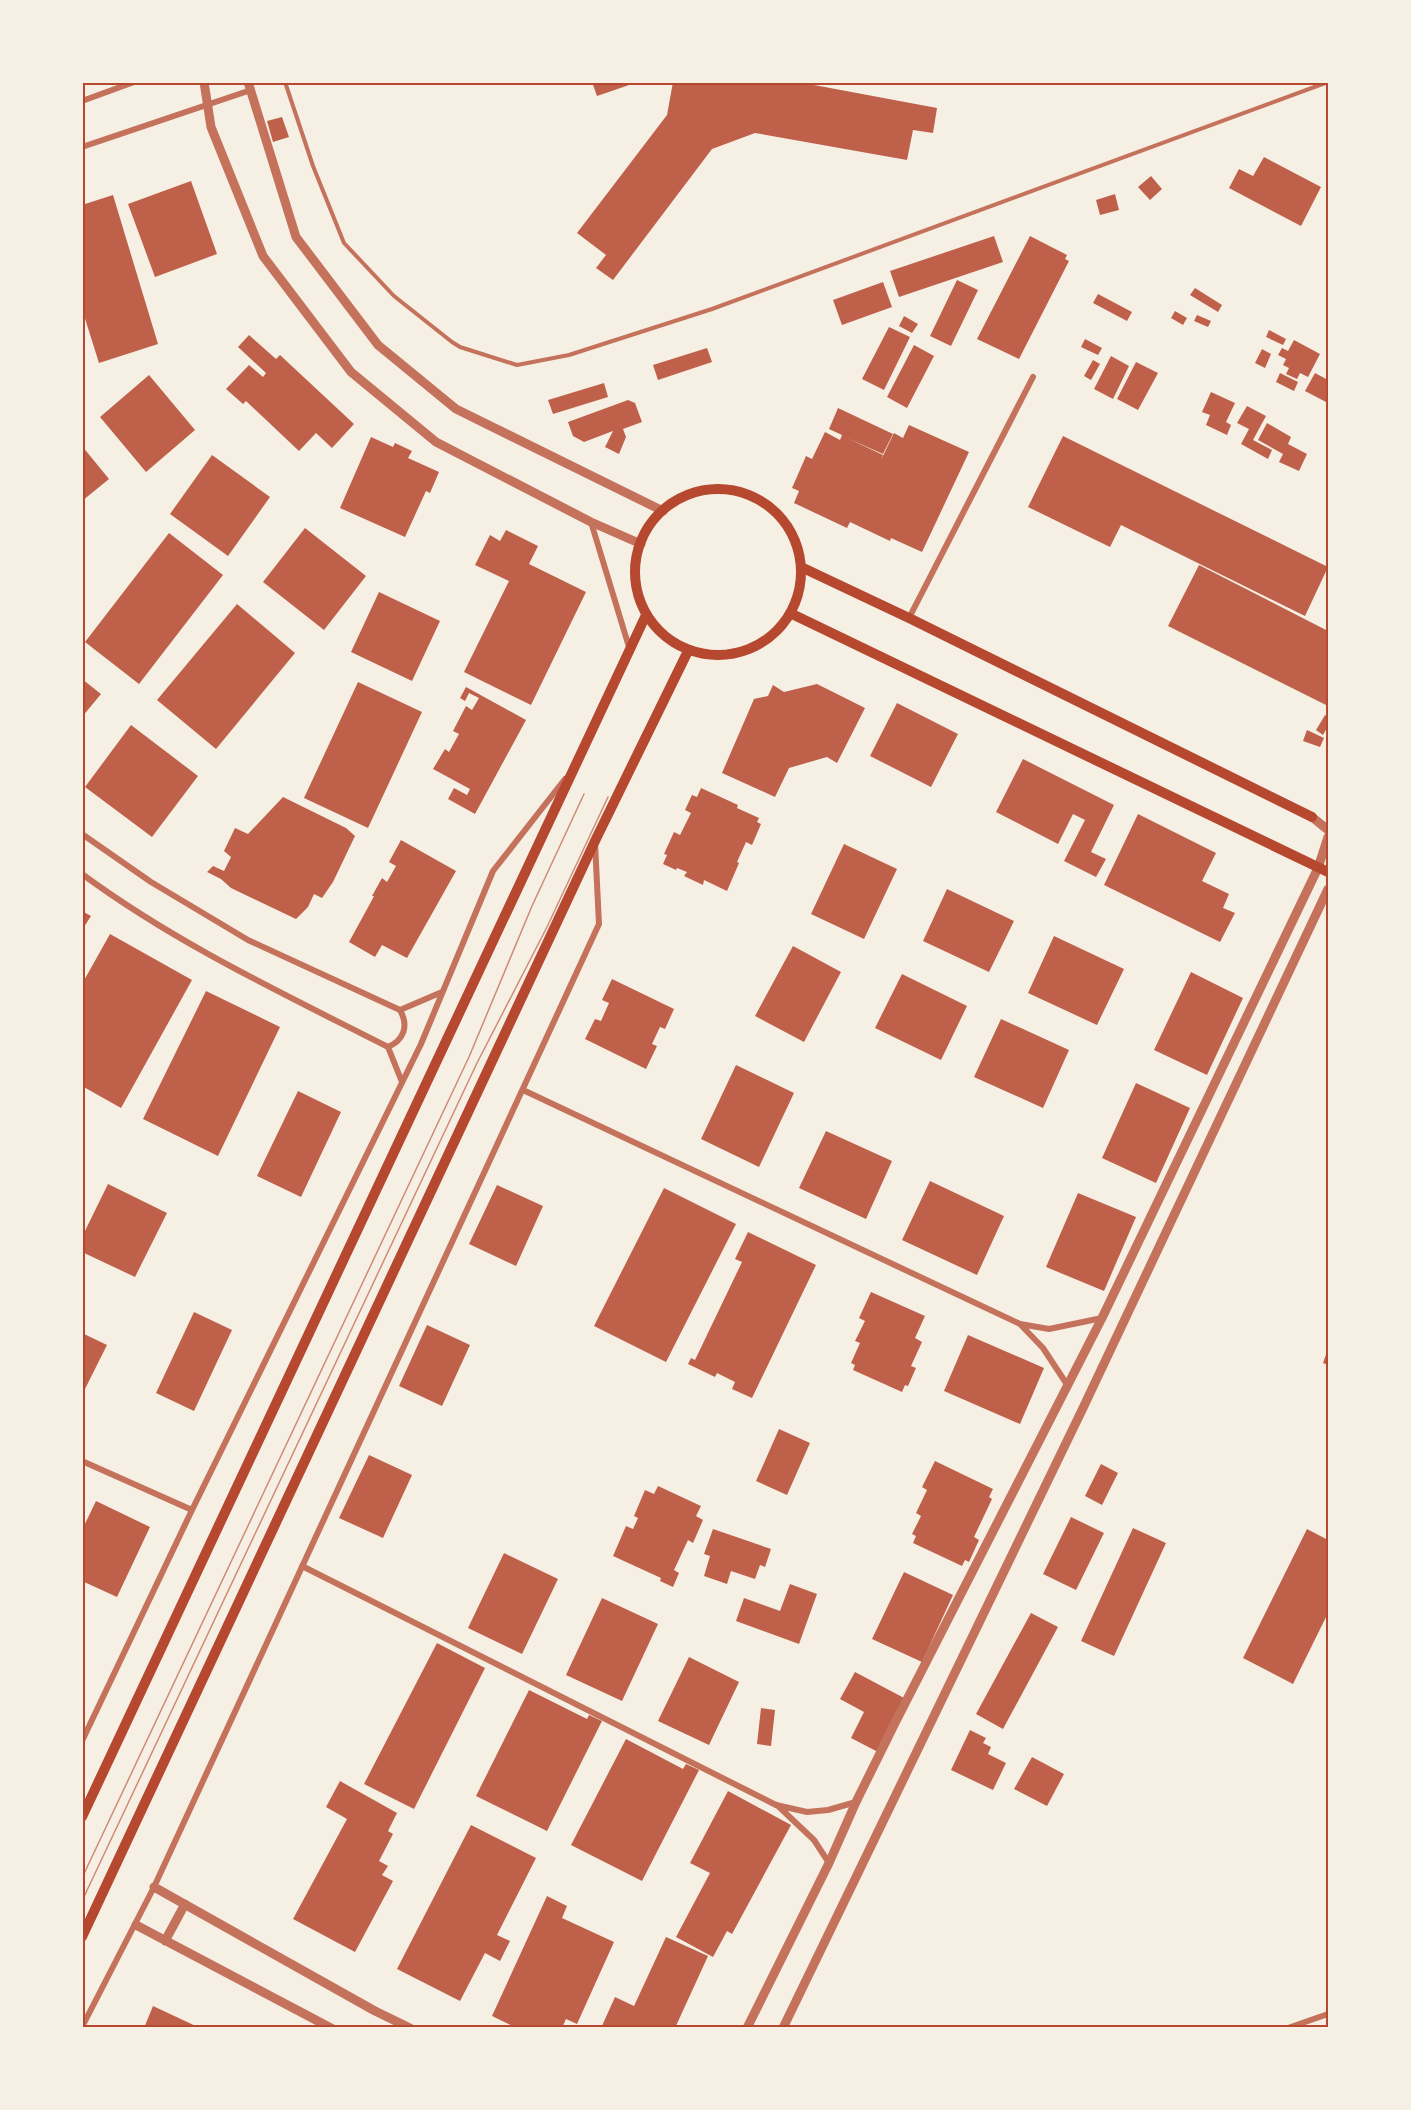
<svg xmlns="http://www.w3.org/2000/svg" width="1411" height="2110" viewBox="0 0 1411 2110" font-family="Jost,sans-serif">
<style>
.building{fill:#bf614a}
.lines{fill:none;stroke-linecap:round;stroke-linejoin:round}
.service{stroke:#c5725c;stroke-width:4}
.minor{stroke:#c5725c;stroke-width:6}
.tertiary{stroke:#c5725c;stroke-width:9}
.secondary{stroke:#b5482f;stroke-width:10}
.tram{stroke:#cf8b77;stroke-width:1.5}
.neatline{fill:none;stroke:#b5482f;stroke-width:2}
</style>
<rect width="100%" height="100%" fill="#f6efe4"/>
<!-- building -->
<path class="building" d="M 592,82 L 635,82 L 635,83 L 597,96 Z
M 673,82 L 798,82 L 937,108 L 933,133 L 913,130 L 907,160 L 755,133 L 712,149 L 613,280 L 596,268 L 606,255 L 577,233 L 667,115 Z
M 282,117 L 289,137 L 273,142 L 267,121 Z
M 1264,157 L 1321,187 L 1301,226 L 1229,188 L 1239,169 L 1253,176 Z
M 1151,176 L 1162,189 L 1150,200 L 1138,187 Z
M 191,181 L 217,254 L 155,277 L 128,204 Z
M 1115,194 L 1119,210 L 1100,215 L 1096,200 Z
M 113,195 L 158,344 L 99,363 L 82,309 L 82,205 Z
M 994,236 L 1003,262 L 899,297 L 890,271 Z
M 1030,236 L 1067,255 L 1065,259 L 1069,261 L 1019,359 L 977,339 Z
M 957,280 L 978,290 L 951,346 L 930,336 Z
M 883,282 L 892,307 L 842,325 L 833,300 Z
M 1195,288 L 1222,305 L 1218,312 L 1190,295 Z
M 1098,294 L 1132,312 L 1127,321 L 1093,303 Z
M 1175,311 L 1187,318 L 1183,325 L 1171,318 Z
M 1197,315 L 1211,321 L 1208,327 L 1194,321 Z
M 904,316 L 918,324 L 912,333 L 899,326 Z
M 889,327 L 910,337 L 884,390 L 862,379 Z
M 1269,330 L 1286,339 L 1283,345 L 1266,337 Z
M 249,335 L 276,359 L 280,355 L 354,424 L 332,448 L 316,433 L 299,451 L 246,401 L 243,404 L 226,389 L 249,365 L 263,377 L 266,373 L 238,347 Z
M 1085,339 L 1102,348 L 1098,355 L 1081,347 Z
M 1294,340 L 1320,354 L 1308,377 L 1300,373 L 1297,379 L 1286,374 L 1289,368 L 1283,365 L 1286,359 L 1278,355 L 1282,348 L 1288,351 Z
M 914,345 L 934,356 L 907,408 L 887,397 Z
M 707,348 L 712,362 L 658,380 L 653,365 Z
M 1262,349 L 1271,354 L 1265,368 L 1255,363 Z
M 1111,356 L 1129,366 L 1113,399 L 1094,389 Z
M 1093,360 L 1100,364 L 1091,380 L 1084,376 Z
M 1136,362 L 1158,373 L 1138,410 L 1117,399 Z
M 1280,373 L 1298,382 L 1294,391 L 1276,382 Z
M 1315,373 L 1328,380 L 1328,398 L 1326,402 L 1305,391 Z
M 149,375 L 195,430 L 146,472 L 100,417 Z
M 604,383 L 608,397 L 553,414 L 548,400 Z
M 1211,392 L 1235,403 L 1226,422 L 1231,425 L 1227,435 L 1206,425 L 1210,415 L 1202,412 Z
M 628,400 L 635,403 L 642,422 L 623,429 L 626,437 L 619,454 L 605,447 L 613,431 L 584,442 L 573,436 L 568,422 Z
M 1247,406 L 1266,416 L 1253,440 L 1272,450 L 1268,459 L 1241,444 L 1249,429 L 1237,423 Z
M 838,408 L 893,434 L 883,454 L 847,438 L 883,455 L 881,460 L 894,433 L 903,438 L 909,425 L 969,452 L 922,552 L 891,538 L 890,541 L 850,522 L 847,528 L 794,503 L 799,491 L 792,488 L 806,456 L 812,459 L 825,432 L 840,440 L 842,435 L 829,429 Z
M 1267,423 L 1291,437 L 1288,444 L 1307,454 L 1299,471 L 1279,462 L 1283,454 L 1258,440 Z
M 1063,436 L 1328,567 L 1305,616 L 1121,525 L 1110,547 L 1028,507 Z
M 371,437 L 393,447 L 395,443 L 412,451 L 408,458 L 439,472 L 430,493 L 426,491 L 405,537 L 340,508 Z
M 82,446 L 109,479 L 82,501 Z
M 212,455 L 270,497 L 228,556 L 170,514 Z
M 305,528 L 366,576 L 324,630 L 263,582 Z
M 506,530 L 538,546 L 529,564 L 586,592 L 531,705 L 464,672 L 509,581 L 475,565 L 490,535 L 500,541 Z
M 169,533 L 223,575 L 139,684 L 85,642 Z
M 1199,565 L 1328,631 L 1328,706 L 1168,626 Z
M 379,592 L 440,621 L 412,681 L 351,652 Z
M 237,604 L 295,653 L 216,749 L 157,700 Z
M 82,679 L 101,694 L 82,717 Z
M 358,682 L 422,712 L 368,828 L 304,798 Z
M 817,684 L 865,708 L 837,763 L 827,757 L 789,768 L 775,797 L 722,773 L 754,699 L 768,696 L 773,685 L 784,692 Z
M 466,687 L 526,720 L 475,814 L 448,799 L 454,788 L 467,795 L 470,789 L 433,769 L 445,749 L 449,752 L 459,734 L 453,731 L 466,706 L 472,710 L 479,698 L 469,693 L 465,701 L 460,698 Z
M 897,703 L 958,734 L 931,787 L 870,756 Z
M 1325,715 L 1328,717 L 1328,726 L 1323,735 L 1316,730 Z
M 131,725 L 198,776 L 152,837 L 85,787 Z
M 1307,730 L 1324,738 L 1320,747 L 1303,741 Z
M 1023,759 L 1114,805 L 1091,852 L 1106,859 L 1096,877 L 1064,861 L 1085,820 L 1073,814 L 1058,844 L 996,812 Z
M 701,788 L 738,805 L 737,808 L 759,818 L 757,822 L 761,824 L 752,845 L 746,842 L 737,862 L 739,863 L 727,891 L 704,880 L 703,885 L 684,876 L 687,872 L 677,868 L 676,870 L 663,864 L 667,855 L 664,854 L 674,832 L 680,835 L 691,813 L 685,810 L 692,795 L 697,797 Z
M 283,797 L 346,828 L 355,836 L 333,882 L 322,898 L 314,894 L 308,907 L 296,919 L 231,888 L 221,879 L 207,872 L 213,866 L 224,871 L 231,857 L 224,851 L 235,828 L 248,834 Z
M 1138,814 L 1216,853 L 1202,881 L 1229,894 L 1223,908 L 1235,913 L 1220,942 L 1104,885 Z
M 401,840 L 456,871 L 407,958 L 382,945 L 375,957 L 349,942 L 372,900 L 374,896 L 372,896 L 382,878 L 387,882 L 396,866 L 389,862 Z
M 844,844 L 897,869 L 864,939 L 811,914 Z
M 947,889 L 1014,921 L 989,972 L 923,941 Z
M 82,911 L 91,916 L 82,930 Z
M 110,934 L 192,980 L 121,1108 L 82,1086 L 82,984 Z
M 1054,936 L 1124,969 L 1097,1025 L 1028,993 Z
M 793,946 L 841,972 L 804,1042 L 755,1016 Z
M 1191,972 L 1243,998 L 1207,1075 L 1154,1050 Z
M 902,974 L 967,1006 L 941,1060 L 875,1028 Z
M 612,979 L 674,1009 L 665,1029 L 660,1027 L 652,1044 L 657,1046 L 646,1069 L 585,1039 L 595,1019 L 601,1021 L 609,1003 L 602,1000 Z
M 206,991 L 280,1027 L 218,1156 L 143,1119 Z
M 1001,1019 L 1069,1050 L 1043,1108 L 974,1077 Z
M 736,1065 L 794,1093 L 759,1167 L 701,1139 Z
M 1136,1083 L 1190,1108 L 1156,1183 L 1102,1158 Z
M 298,1091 L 341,1112 L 301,1197 L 257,1176 Z
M 826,1131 L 892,1161 L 866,1219 L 799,1188 Z
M 930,1181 L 1004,1216 L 977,1275 L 902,1240 Z
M 108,1184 L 167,1213 L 135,1277 L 82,1252 L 82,1237 Z
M 497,1185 L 543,1206 L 516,1266 L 469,1244 Z
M 664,1188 L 736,1224 L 666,1362 L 594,1326 Z
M 1078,1193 L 1136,1217 L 1104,1291 L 1046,1267 Z
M 748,1232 L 816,1265 L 752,1398 L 732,1389 L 735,1382 L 717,1373 L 715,1377 L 688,1364 L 691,1358 L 695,1360 L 742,1262 L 735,1259 Z
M 871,1292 L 925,1316 L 915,1338 L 922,1342 L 911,1366 L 916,1368 L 908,1386 L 905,1385 L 902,1392 L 853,1370 L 855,1365 L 851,1363 L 860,1343 L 855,1341 L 865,1321 L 859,1318 Z
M 194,1312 L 232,1330 L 194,1411 L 156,1393 Z
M 427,1325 L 470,1345 L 442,1406 L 399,1386 Z
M 82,1333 L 107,1345 L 82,1395 Z
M 968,1335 L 1044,1368 L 1020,1424 L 944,1391 Z
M 1328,1349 L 1328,1365 L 1323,1363 Z
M 779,1429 L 810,1443 L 787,1495 L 756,1481 Z
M 369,1455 L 412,1475 L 383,1538 L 339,1518 Z
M 935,1461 L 993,1489 L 989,1497 L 992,1499 L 974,1537 L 979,1540 L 969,1562 L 965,1560 L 962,1566 L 913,1543 L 916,1536 L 912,1534 L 921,1516 L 916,1513 L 927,1490 L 922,1487 Z
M 1101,1464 L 1118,1473 L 1102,1505 L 1085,1496 Z
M 658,1486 L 701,1506 L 696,1516 L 703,1520 L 693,1543 L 688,1540 L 674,1570 L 679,1573 L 673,1587 L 660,1581 L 661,1578 L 613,1556 L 626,1526 L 633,1529 L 638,1518 L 634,1516 L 645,1490 L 654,1494 Z
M 96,1501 L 150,1527 L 117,1597 L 82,1581 L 82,1530 Z
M 1071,1517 L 1104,1533 L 1076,1590 L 1043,1574 Z
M 1133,1528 L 1166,1543 L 1114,1656 L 1081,1641 Z
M 713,1529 L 771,1549 L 765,1567 L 760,1565 L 755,1579 L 731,1571 L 727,1584 L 704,1576 L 710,1556 L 704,1554 Z
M 1307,1529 L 1328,1540 L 1328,1613 L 1293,1684 L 1243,1658 Z
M 504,1553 L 558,1579 L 522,1654 L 468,1628 Z
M 904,1572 L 953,1595 L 922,1662 L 872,1639 Z
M 790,1584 L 817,1594 L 799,1644 L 736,1621 L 744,1598 L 780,1611 Z
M 602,1598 L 658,1624 L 622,1701 L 566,1675 Z
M 1031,1613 L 1058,1627 L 1003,1729 L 976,1714 Z
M 437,1643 L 485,1668 L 414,1809 L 364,1784 Z
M 689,1657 L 739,1682 L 709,1745 L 658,1721 Z
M 855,1672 L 906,1699 L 878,1752 L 851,1738 L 864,1712 L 840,1699 Z
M 529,1690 L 587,1719 L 589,1715 L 602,1721 L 547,1831 L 476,1796 Z
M 761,1708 L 775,1710 L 771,1746 L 757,1744 Z
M 970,1730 L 986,1738 L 983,1743 L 991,1747 L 988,1754 L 1006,1763 L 993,1790 L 951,1770 Z
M 626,1739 L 683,1769 L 686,1764 L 699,1770 L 642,1881 L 571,1845 Z
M 1032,1757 L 1064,1774 L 1047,1806 L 1014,1789 Z
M 340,1781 L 397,1813 L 388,1831 L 393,1834 L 379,1861 L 388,1866 L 382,1875 L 393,1881 L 355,1952 L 293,1919 L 347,1819 L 326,1807 Z
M 728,1791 L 791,1825 L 732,1934 L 727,1931 L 713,1957 L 676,1937 L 710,1873 L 690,1863 Z
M 471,1825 L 536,1858 L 497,1935 L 510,1941 L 500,1961 L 485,1953 L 460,2001 L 397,1969 Z
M 547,1896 L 567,1906 L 562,1918 L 614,1942 L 577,2024 L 566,2019 L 562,2028 L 517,2028 L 492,2016 Z
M 666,1937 L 708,1956 L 675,2028 L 601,2028 L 615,1997 L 634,2006 Z
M 153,2006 L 200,2028 L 144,2028 Z"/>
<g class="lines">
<!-- service -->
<path class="service" d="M 285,82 L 313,166 L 344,243 L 394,296 L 452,342 L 460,347 L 517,365 L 569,355 L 712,309 L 1328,82"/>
<!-- minor -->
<path class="minor" d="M 82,101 L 134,82
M 82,147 L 251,90
M 591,522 L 629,647
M 909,618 L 1033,377
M 82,834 L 151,882 L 248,940 L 400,1010 L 442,992
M 82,874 C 177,944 284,994 388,1047 L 402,1082
M 388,1047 C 404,1040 409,1026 400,1010
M 523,1090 L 1020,1324 L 1049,1329 L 1102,1318
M 1020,1324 L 1043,1348 L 1068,1386
M 82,1461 L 192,1510
M 302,1566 L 776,1805 L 807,1812 L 828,1810 L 856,1802
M 82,1741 L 192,1510 L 421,1044 L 493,871 L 565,779
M 777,1805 L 814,1840 L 829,1863
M 82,2027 L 154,1887 L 599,924 L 595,843
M 1288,2028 L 1328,2014"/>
<!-- tertiary -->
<path class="tertiary" d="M 204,82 L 211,127 L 263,256 L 351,372 L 436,442 L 591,522 L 641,544
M 248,82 L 296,237 L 378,345 L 456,409 L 663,511
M 1312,817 L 1328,830
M 154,1887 L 375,2011 L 410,2028
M 136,1925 L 331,2028
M 165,1941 L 185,1904
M 747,2028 L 829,1863 L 856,1802 L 894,1725 L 1102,1318 L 1318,868 L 1328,837
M 783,2028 L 1083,1408 L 1328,889"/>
<!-- secondary -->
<path class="secondary" d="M635 572a83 83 0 1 1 166 0a83 83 0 1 1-166 0Z
M 801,567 L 909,618 L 1312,817
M 790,613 L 1328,872
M 82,1817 L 646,615
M 82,1937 L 595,841 L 688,651"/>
<!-- tram -->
<path class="tram" d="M 82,1878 L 469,1057 L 532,906 L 584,794
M 82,1901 L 477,1063 L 547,927 L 608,797"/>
</g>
<!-- border -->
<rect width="1411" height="2110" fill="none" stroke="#f6efe4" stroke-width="168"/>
<rect x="84" y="84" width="1243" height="1942" class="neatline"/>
</svg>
